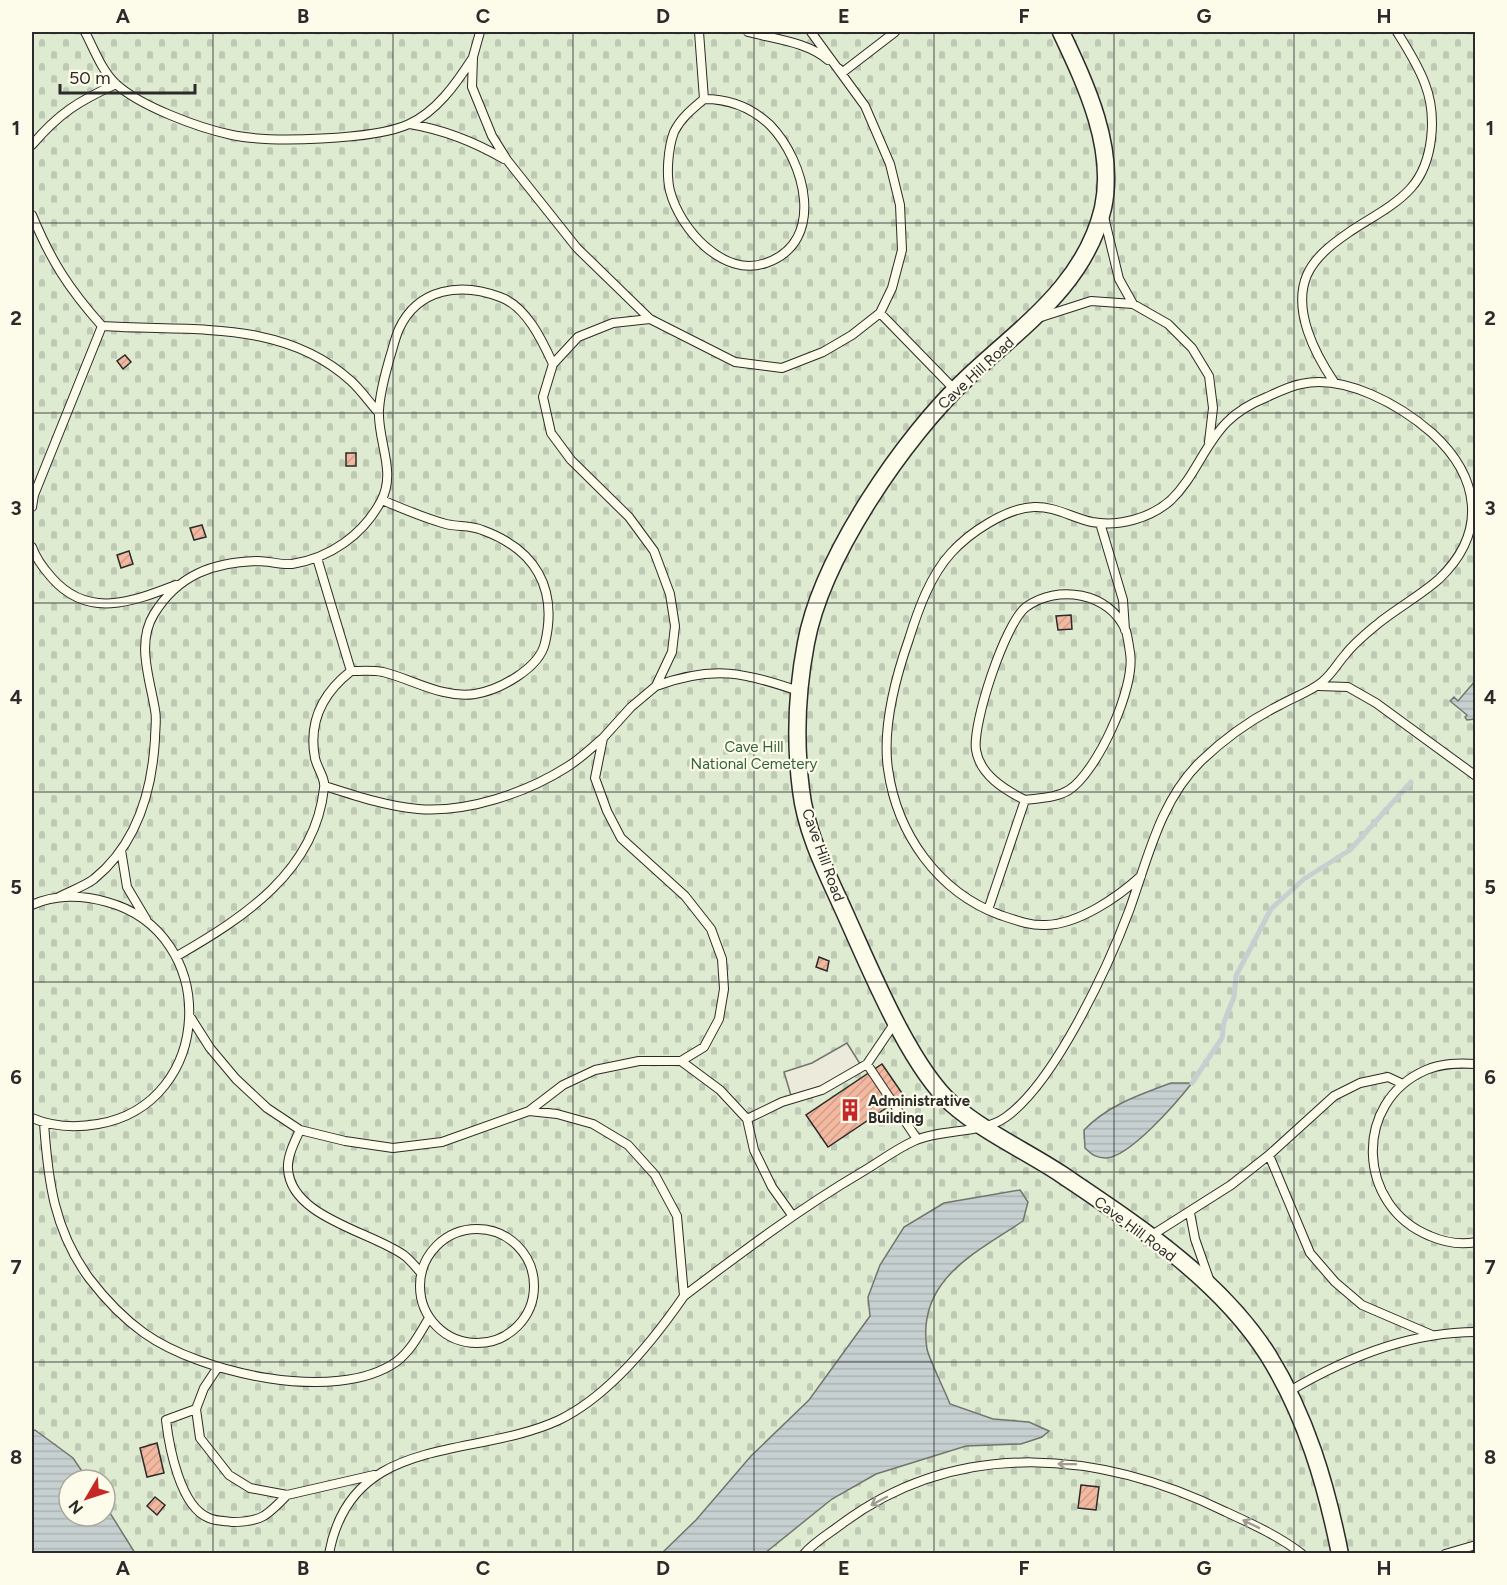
<svg xmlns="http://www.w3.org/2000/svg" width="1507" height="1585" viewBox="0 0 1507 1585" font-family="Figtree,sans-serif">
<style>
.cemetery{fill:url(#cemetery-stones);stroke:#74746e;stroke-width:1.5;fill-rule:evenodd}
.parking{fill:#eceadb;stroke:#74746e;stroke-width:1.5}
.water{fill:url(#water-rules);stroke:#74746e;stroke-width:1.5}
.lines{fill:none;stroke-linecap:round;stroke-linejoin:round}
.stream{stroke:#c7d0d0;stroke-width:5}
.building{fill:url(#building-hatch);stroke:#2b2b2b;stroke-width:1.5}
.service-casing{stroke:#2b2b2b;stroke-width:10}
.minor-casing{stroke:#2b2b2b;stroke-width:19}
.service{stroke:#fdfbea;stroke-width:8}
.minor{stroke:#fdfbea;stroke-width:16}
.oneway{stroke:#9e9d94}
.grid{fill:none;stroke:#2b2b2b;stroke-width:1.5;stroke-opacity:0.55}
.labels{text-anchor:middle;dominant-baseline:central;stroke-width:4.5;stroke-linejoin:round;paint-order:stroke}
.street-label{font-size:15px;fill:#2b2b2b;stroke:#fdfbea}
.park-label{font-size:15px;fill:#34623c;stroke:#fdfbea}
.poi-label{font-size:15px;font-weight:bold;fill:#2b2b2b;stroke:#fdfbea;text-anchor:start}
.neatline{fill:none;stroke:#2b2b2b;stroke-width:2}
.grid-label{font-size:20px;text-anchor:middle;font-weight:bold;fill:#2b2b2b}
</style>
<defs>
<pattern id="cemetery-stones" width="16" height="16" patternUnits="userSpaceOnUse" patternTransform="scale(1.5)"><rect width="16" height="16" fill="#deebd1"/><path d="M2 7V4a2 2 0 0 1 4 0v3zM10 15v-3a2 2 0 0 1 4 0v3z" fill="#bfcab4"/></pattern>
<pattern id="water-rules" width="6" height="5" patternUnits="userSpaceOnUse" patternTransform="scale(1.5)"><rect width="6" height="5" fill="#c7d0d0"/><path d="M0 2.5h6" fill="none" stroke="#abb3b3"/></pattern>
<pattern id="building-hatch" width="6" height="6" patternUnits="userSpaceOnUse" patternTransform="scale(1.5)"><rect width="6" height="6" fill="#f2b8a0"/><path d="M-1 1l2-2M0 6l6-6M5 7l2-2" fill="none" stroke="#d09e8a"/></pattern>
</defs>
<rect width="100%" height="100%" fill="#fdfbea"/>
<!-- cemetery -->
<path class="cemetery" d="M 32,32 L 1475,32 L 1475,1553 L 32,1554 ZM 69,1480 L 105,1480 L 105,1516 L 69,1516 Z"/>
<!-- parking -->
<path class="parking" d="M 847,1043 L 862,1067 L 822,1090 L 792,1099 L 784,1072 L 812,1063 Z"/>
<!-- water -->
<path class="water" d="M 1475,681 L 1475,719 L 1467,720 L 1465,717 L 1467,715 L 1450,701 L 1454,697 L 1458,701 Z
M 1171,1083 L 1192,1083 C 1177,1102 1130,1157 1106,1158 C 1097,1158 1092,1155 1085,1148 L 1084,1130 C 1108,1105 1139,1095 1171,1083 Z
M 1020,1190 L 1028,1202 L 1023,1221 C 975,1253 916,1280 927,1349 C 929,1359 945,1391 950,1404 L 993,1419 L 1029,1422 L 1049,1431 L 1042,1437 L 1021,1444 L 966,1446 L 876,1474 L 832,1499 L 765,1553 L 662,1553 L 696,1520 L 751,1456 L 809,1400 L 870,1316 L 868,1297 L 880,1265 L 904,1227 L 944,1203 Z
M 35,1430 L 73,1458 L 88,1480 L 69,1480 L 69,1516 L 105,1516 L 105,1505 L 135,1553 L 32,1553 L 32,1431 Z"/>
<g class="lines">
<!-- stream -->
<path class="stream" d="M 1192,1083 L 1222,1038 L 1224,1022 L 1234,997 L 1236,976 L 1271,909 L 1304,879 L 1350,850 L 1411,782"/>
</g>
<!-- building -->
<path class="building" d="M 125,355 L 131,362 L 123,369 L 117,361 Z
M 346,453 L 356,453 L 356,466 L 346,466 Z
M 202,525 L 206,537 L 194,540 L 190,528 Z
M 129,551 L 133,564 L 121,568 L 117,555 Z
M 1071,615 L 1072,629 L 1058,630 L 1056,616 Z
M 819,957 L 829,961 L 827,971 L 816,967 Z
M 882,1064 L 904,1096 L 828,1147 L 806,1115 Z
M 157,1443 L 164,1473 L 147,1477 L 140,1448 Z
M 1081,1485 L 1099,1487 L 1096,1510 L 1078,1508 Z
M 155,1497 L 165,1505 L 157,1515 L 147,1506 Z"/>
<g class="lines">
<!-- service casing -->
<g class="service-casing">
<path id="service" d="M 85,32 C 94,49 101,69 115,83 C 139,106 199,128 232,135 C 269,143 375,140 409,124 C 436,112 456,84 472,59
M 480,32 L 473,57 L 472,87 L 492,136 L 507,160 L 577,248 L 650,319 L 735,362 L 782,368 L 823,352 L 852,335 L 880,313 L 892,288 L 902,250 L 900,205 L 890,164 L 865,106 L 811,32
M 699,32 L 704,99 C 692,109 681,118 674,132 C 668,148 666,175 670,191 C 680,229 723,278 766,263 C 827,242 805,161 770,125 C 752,108 729,99 704,99
M 748,32 C 774,39 808,42 828,60
M 838,68 L 843,72 L 895,32
M 410,124 C 445,130 473,141 504,159
M 32,145 C 59,113 79,101 116,84
M 32,215 C 51,261 69,289 102,326 C 188,332 282,318 351,381 C 361,390 369,402 378,412
M 1104,217 L 1119,279 L 1133,304
M 880,313 L 955,390
M 1038,318 L 1091,301 L 1133,304 L 1168,324 L 1192,348 L 1209,376 L 1213,408 L 1209,442
M 1334,382 C 1315,354 1292,310 1307,275 C 1315,257 1332,244 1348,233 C 1368,219 1394,207 1411,188 C 1434,162 1437,115 1425,84 C 1418,65 1407,48 1397,32
M 32,507 L 34,495 L 102,326
M 1100,523 L 1123,600 L 1125,630
M 32,547 C 36,559 44,569 52,578 C 88,619 132,602 176,585
M 317,558 L 351,671
M 656,686 C 713,665 745,672 801,692
M 1318,686 L 1348,687 L 1376,703 L 1476,776
M 325,786 C 356,796 386,806 418,809 C 467,813 526,793 567,767 C 580,759 591,748 603,738
M 121,850 L 127,887 L 146,919
M 59,897 C 70,891 85,886 94,879 C 137,844 152,792 155,739 C 155,729 157,719 155,710 C 150,679 136,643 154,614 C 178,575 213,562 258,561 C 269,561 281,565 292,564 C 330,558 363,535 381,501 C 397,472 377,440 379,410 C 380,391 385,375 390,357 C 393,348 395,338 399,329 C 418,288 461,282 500,297 C 526,306 542,340 553,364
M 32,905 C 55,894 83,895 107,902 C 221,933 215,1104 98,1124 C 75,1128 53,1127 32,1118
M 988,910 L 1025,800 C 1040,798 1056,798 1069,790 C 1097,772 1136,687 1130,653 C 1129,646 1128,638 1126,631 C 1110,592 1057,584 1026,607 C 1005,623 972,724 976,750 C 980,775 1005,790 1025,800
M 177,956 C 243,918 315,872 324,788 C 326,779 317,768 315,758 C 308,721 323,693 351,671 C 361,671 373,670 383,672 C 412,679 443,699 475,694 C 499,690 539,669 545,643 C 558,588 535,549 482,530 C 471,525 458,527 446,524 C 424,518 403,509 382,500
M 191,1018 L 210,1048 L 236,1079 L 267,1108 L 300,1130 L 345,1141 L 393,1148 L 442,1142 L 529,1111 L 557,1114 L 593,1124 L 628,1145 L 655,1175 L 677,1216 L 684,1296 C 653,1341 609,1396 559,1420 C 473,1460 351,1432 329,1554
M 681,1061 L 720,1090 L 747,1119 L 754,1150 L 772,1187 L 792,1215
M 867,1064 L 917,1139
M 1476,1064 C 1459,1063 1442,1063 1426,1070 C 1352,1102 1357,1207 1430,1236 C 1444,1242 1461,1245 1476,1242
M 529,1111 L 563,1085 L 595,1070 L 639,1061 L 681,1061 L 704,1047 L 719,1019 L 724,989 L 722,959 L 711,929 L 685,896 L 621,838 L 607,811 L 595,778 L 603,738 L 631,707 L 656,686 L 672,652 L 675,626 L 670,594 L 654,551 L 629,517 L 571,460 L 551,433 L 543,397 L 553,364 L 578,337 L 613,323 L 650,319
M 747,1119 L 782,1102 L 822,1090 L 867,1064 L 896,1021
M 44,1123 C 48,1181 54,1230 89,1278 C 105,1299 123,1318 144,1333 C 200,1373 336,1404 396,1362 C 411,1351 420,1333 429,1318
M 300,1130 C 295,1141 287,1156 288,1169 C 291,1218 373,1232 405,1256 C 411,1261 416,1267 421,1273
M 1269,1155 L 1310,1253 L 1335,1282 L 1362,1305 L 1432,1335
M 1190,1213 L 1195,1239 L 1209,1279
M420 1286a57 57 0 1 1 114 0a57 57 0 1 1-114 0Z
M 1149,1237 L 1231,1185 L 1269,1155 L 1334,1096 L 1360,1083 L 1388,1077 L 1403,1084
M 684,1296 C 742,1252 799,1209 862,1172 C 879,1162 896,1149 914,1141 C 942,1128 981,1135 1006,1117 C 1055,1082 1108,967 1129,911 C 1148,858 1160,801 1201,761 C 1224,739 1252,719 1280,705 C 1294,697 1310,692 1322,682 C 1332,674 1337,664 1345,655 C 1355,642 1368,632 1380,622 C 1399,607 1421,595 1439,579 C 1488,532 1480,477 1432,433 C 1400,405 1345,374 1301,384 C 1290,386 1278,392 1267,397 C 1252,403 1239,410 1227,422 C 1204,445 1195,477 1171,500 C 1151,518 1119,527 1092,522 C 1073,518 1054,506 1034,507 C 1006,508 969,533 951,553 C 930,576 918,610 909,639 C 895,679 882,727 888,769 C 897,834 938,892 1000,915 C 1015,920 1031,926 1046,925 C 1079,924 1118,897 1141,876
M 218,1367 L 204,1388 L 196,1409 L 200,1438 L 229,1475 L 250,1488 L 287,1495 L 374,1475
M 1288,1392 C 1345,1358 1409,1332 1476,1332
M 196,1409 L 166,1420 C 169,1446 180,1507 209,1518 C 215,1521 225,1521 232,1522 C 261,1522 267,1516 287,1495
M 804,1554 C 814,1542 830,1533 843,1523 C 960,1437 1102,1451 1226,1512 C 1252,1524 1279,1536 1302,1554
M 1445,1554 L 1476,1545"/>
</g>
<!-- minor casing -->
<g class="minor-casing">
<path id="minor" d="M 1061,32 C 1086,85 1116,148 1103,208 C 1085,285 1021,327 967,378 C 904,437 822,557 806,643 C 797,690 795,743 801,790 C 806,835 830,879 848,920 C 872,973 910,1066 952,1104 C 984,1132 1026,1151 1061,1174 C 1135,1224 1219,1278 1268,1355 C 1306,1416 1326,1484 1340,1554"/>
</g>
<!-- service -->
<use href="#service" class="service"/>
<!-- minor -->
<use href="#minor" class="minor"/>
</g>
<!-- one-way arrows -->
<defs><path id="oneway-shaft" d="M-6 0H5M1.5-3L5.5 0L1.5 3" fill="none" stroke-width="1.6" stroke-linecap="round" stroke-linejoin="round" transform="scale(1.5)"/></defs>
<g class="oneway">
<use href="#oneway-shaft" transform="translate(1067 1464) rotate(-179)"/>
<use href="#oneway-shaft" transform="translate(879 1501) rotate(152)"/>
<use href="#oneway-shaft" transform="translate(1251 1524) rotate(-154)"/>
</g>
<!-- grid -->
<path class="grid" d="M 213,32 L 213,1554M 393,32 L 393,1554M 573,32 L 573,1554M 754,32 L 754,1554M 934,32 L 934,1554M 1114,32 L 1114,1554M 1294,32 L 1294,1554M 32,223 L 1476,223M 32,413 L 1476,413M 32,603 L 1476,603M 32,792 L 1476,792M 32,982 L 1476,982M 32,1172 L 1476,1172M 32,1362 L 1476,1362"/>
<!-- icons -->
<defs>
<g id="building-bare" transform="scale(1.8)"><path d="M-4-6H4V6H1V3H-1V6H-4ZM-2.5-4.3h1.7v1.8h-1.7ZM.8-4.3h1.7v1.8H.8ZM-2.5-1h1.7V.8h-1.7ZM.8-1h1.7V.8H.8Z" fill="#c62828" stroke="#fdfbea" stroke-width="2.5" paint-order="stroke"/></g>
</defs>
<g fill-rule="evenodd">
<use href="#building-bare" x="850" y="1110"/>
</g>
<g class="labels">
<!-- street labels -->
<g class="street-label">
<text transform="translate(976 373) rotate(-43)">Cave Hill Road</text>
<text transform="translate(823 855) rotate(70)">Cave Hill Road</text>
<text transform="translate(1135 1229) rotate(37)">Cave Hill Road</text>
</g>
<!-- park labels -->
<g class="park-label">
<text x="754" y="747">Cave Hill<tspan x="754" dy="17">National Cemetery</tspan></text>
</g>
<!-- poi labels -->
<g class="poi-label">
<text x="868" y="1101">Administrative<tspan x="868" dy="17">Building</tspan></text>
</g>
</g>
<!-- border -->
<rect width="1507" height="1585" fill="none" stroke="#fdfbea" stroke-width="66"/>
<!-- north arrow -->
<g transform="translate(87 1498) rotate(231)"><circle r="28" fill="#fdfbea" stroke="#a9a89e" stroke-width="1.5"/>
<path d="M0-4.5L10 22L0 15L-10 22Z" fill="#c62828"/>
<text y="-9" font-size="16" font-weight="bold" text-anchor="middle" fill="#2b2b2b">N</text>
</g>
<!-- scale -->
<path d="M60 84v9h135v-9" fill="none" stroke="#2b2b2b" stroke-width="3"/>
<text x="69" y="84" font-size="18" fill="#2b2b2b" stroke="#fdfbea" stroke-width="4.5" paint-order="stroke">50 m</text>
<rect x="33" y="33" width="1441" height="1519" class="neatline"/>
<g class="grid-label">
<text x="123" y="23">A</text>
<text x="303" y="23">B</text>
<text x="483" y="23">C</text>
<text x="663" y="23">D</text>
<text x="844" y="23">E</text>
<text x="1024" y="23">F</text>
<text x="1204" y="23">G</text>
<text x="1384" y="23">H</text>
<text x="16" y="135">1</text>
<text x="1490" y="135">1</text>
<text x="16" y="325">2</text>
<text x="1490" y="325">2</text>
<text x="16" y="515">3</text>
<text x="1490" y="515">3</text>
<text x="16" y="704">4</text>
<text x="1490" y="704">4</text>
<text x="16" y="894">5</text>
<text x="1490" y="894">5</text>
<text x="16" y="1084">6</text>
<text x="1490" y="1084">6</text>
<text x="16" y="1274">7</text>
<text x="1490" y="1274">7</text>
<text x="16" y="1464">8</text>
<text x="1490" y="1464">8</text>
<text x="123" y="1575">A</text>
<text x="303" y="1575">B</text>
<text x="483" y="1575">C</text>
<text x="663" y="1575">D</text>
<text x="844" y="1575">E</text>
<text x="1024" y="1575">F</text>
<text x="1204" y="1575">G</text>
<text x="1384" y="1575">H</text>
</g>
</svg>
